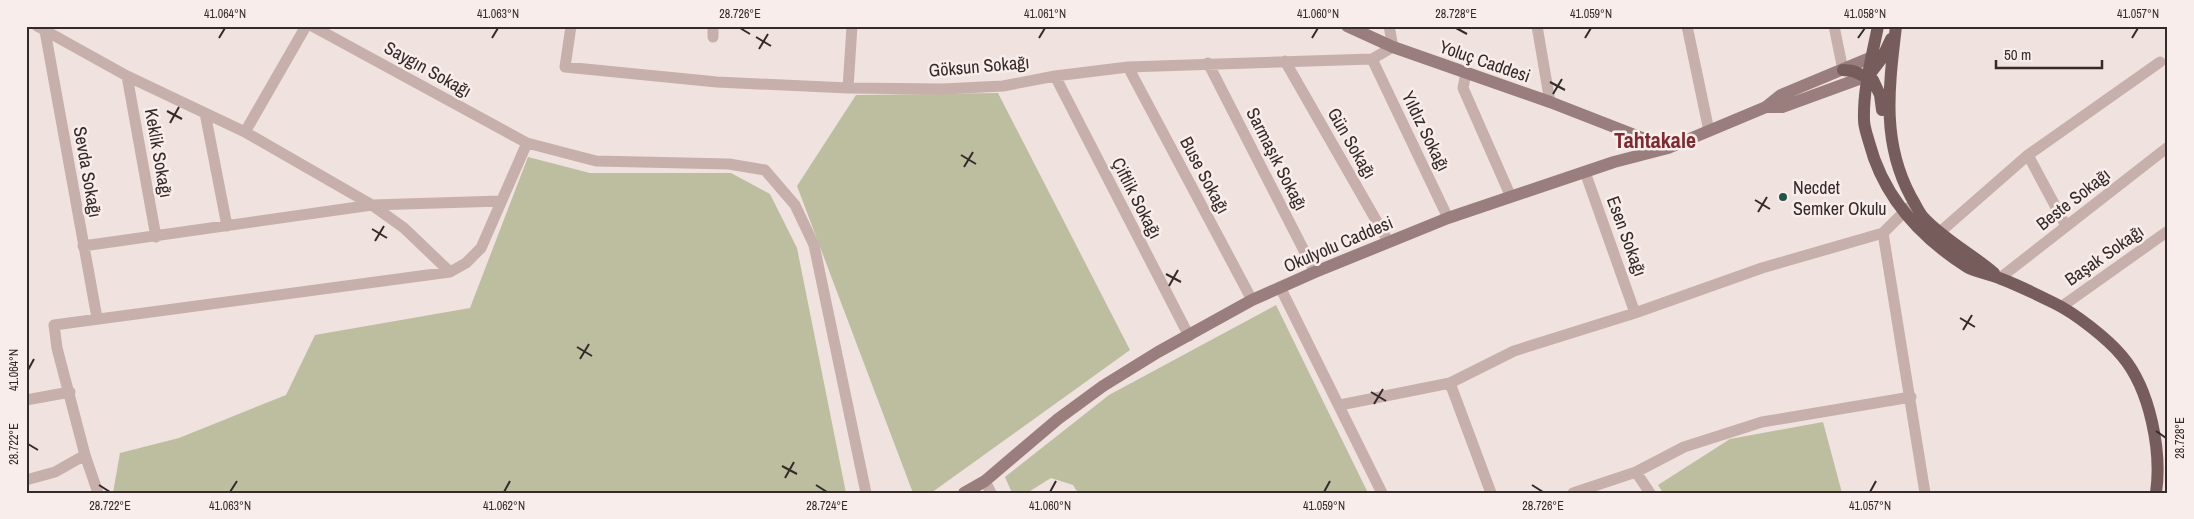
<svg xmlns="http://www.w3.org/2000/svg" width="2194" height="519" viewBox="0 0 2194 519" font-family="'Archivo Narrow',sans-serif">
<style>
.green{fill:#bdbda0}
.lines{fill:none;stroke-linecap:round;stroke-linejoin:round}
.street{stroke:#c7afab;stroke-width:11}
.secondary{stroke:#9a7e7d;stroke-width:12}
.primary{stroke:#765d5c;stroke-width:12}
.ticks{fill:none;stroke:#352a2a;stroke-width:2}
.poi-dot{fill:#235347;stroke:#f8edea;stroke-width:2}
.labels{text-anchor:middle;dominant-baseline:central;stroke-width:5;stroke-linejoin:round;paint-order:stroke}
.street-label{font-size:18px;fill:#352a2a;stroke:#f8edea}
.poi-label{font-size:18px;fill:#352a2a;stroke:#f8edea;text-anchor:start}
.district-label{font-size:22px;font-weight:bold;fill:#7c2b31;stroke:#f8edea}
.neatline{fill:none;stroke:#352a2a;stroke-width:2}
.ticks-label{font-size:12px;text-anchor:middle;fill:#352a2a}
</style>
<rect width="100%" height="100%" fill="#f0e2de"/>
<!-- green -->
<path class="green" d="M 998,93 L 1130,350 L 931,493 L 913,493 L 797,186 L 856,95 Z
M 528,157 L 590,173 L 731,173 L 770,194 L 797,248 L 846,493 L 113,493 L 120,453 L 179,438 L 286,395 L 315,335 L 470,308 Z
M 1276,305 L 1368,493 L 1078,493 L 1073,485 L 1051,478 L 1027,493 L 1012,493 L 1005,477 L 1109,395 Z
M 1823,422 L 1842,493 L 1663,493 L 1658,485 L 1730,439 Z"/>
<g class="lines">
<!-- street -->
<path class="street" d="M 37,26 L 127,76 L 245,132 L 372,205 L 404,228 L 450,272
M 312,26 L 527,143 L 596,161 L 729,164 L 765,170 L 795,205 L 814,245 L 866,493
M 571,26 L 565,67 L 717,82 L 848,88 L 943,89 L 1003,86 L 1055,76 L 1128,67 L 1372,59 L 1393,47 L 1389,26
M 1537,26 L 1550,102
M 1687,26 L 1709,131
M 1834,26 L 1843,70
M 45,31 L 97,318
M 713,37 L 713,26
M 1372,59 L 1448,218
M 1285,61 L 1388,241
M 1208,63 L 1315,272
M 1128,67 L 1252,300
M 1466,73 L 1463,88 L 1511,197
M 127,76 L 156,237
M 1055,76 L 1189,336
M 848,88 L 852,26
M 205,113 L 227,226
M 245,132 L 306,26
M 2028,155 L 2066,226
M 1585,172 L 1635,313
M 1940,232 L 2028,155 L 2160,62
M 1883,233 L 1925,493
M 83,246 L 372,205 L 501,201
M 2000,278 L 2168,147
M 1280,287 L 1382,493
M 2061,307 L 2168,231
M 1450,383 L 1491,493
M 26,400 L 70,392
M 1340,405 L 1450,383 L 1514,351 L 1635,313 L 1762,268 L 1883,233 L 1909,207
M 1636,472 L 1650,493
M 26,480 L 55,472 L 85,455
M 985,481 L 991,493
M 98,493 L 85,455 L 57,348 L 54,325 L 450,272 L 466,263 L 481,248 L 527,143
M 1573,493 L 1636,472 L 1684,447 L 1762,422 L 1911,397"/>
<!-- secondary -->
<path class="secondary" d="M 1347,26 L 1393,47 L 1550,102 L 1668,148
M 1766,107 L 1782,107 L 1867,76
M 964,493 L 985,481 L 1058,419 L 1103,386 L 1158,352 L 1252,300 L 1315,272 L 1448,218 L 1614,162 L 1668,148 L 1766,107 L 1781,95 L 1872,57"/>
<!-- primary -->
<path class="primary" d="M 1878,26 C 1872,57 1863,88 1864,120 C 1864,127 1867,135 1869,142 C 1883,196 1920,237 1967,267 C 1976,272 1989,274 1999,278 C 2018,285 2036,294 2054,303 C 2075,313 2108,339 2122,356 C 2150,389 2162,451 2156,493
M 1896,26 C 1889,87 1881,141 1911,197 C 1915,203 1918,211 1923,217 C 1943,239 1972,254 1994,273
M 1843,70 L 1853,71 L 1873,80 L 1880,95 L 1882,110
M 1869,75 L 1882,58 L 1891,39"/>
</g>
<!-- ticks -->
<path class="ticks" d="M 740,28 L 750,34M 1456,28 L 1467,34M 756,37 L 771,46M 219,38 L 225,28M 492,38 L 498,28M 1039,38 L 1045,28M 1312,38 L 1318,28M 1585,38 L 1591,28M 1858,38 L 1865,28M 2132,38 L 2138,28M 759,49 L 768,34M 1550,82 L 1565,90M 1553,94 L 1562,79M 167,111 L 182,119M 170,123 L 179,107M 961,155 L 976,164M 964,167 L 973,152M 1755,200 L 1770,209M 1758,212 L 1767,197M 372,229 L 387,238M 375,241 L 384,226M 1166,274 L 1181,282M 1169,286 L 1178,270M 1960,318 L 1975,327M 1963,330 L 1972,315M 577,347 L 592,356M 580,359 L 589,344M 28,370 L 34,359M 1371,392 L 1386,401M 1374,404 L 1383,389M 2156,431 L 2166,438M 28,444 L 38,450M 782,466 L 797,474M 785,478 L 794,462M 99,485 L 110,492M 816,485 L 827,492M 1532,485 L 1543,492M 230,492 L 237,481M 504,492 L 510,481M 1050,492 L 1056,481M 1324,492 L 1330,481M 1870,492 L 1876,481"/>
<!-- markers -->
<circle class="poi-dot" cx="1783" cy="197" r="5"/>
<g class="labels">
<!-- street labels -->
<g class="street-label">
<text transform="translate(1485 61) rotate(19)">Yoluç Caddesi</text>
<text transform="translate(979 66) rotate(-5)">Göksun Sokağı</text>
<text transform="translate(428 69) rotate(29)">Saygın Sokağı</text>
<text transform="translate(1426 131) rotate(64)">Yıldız Sokağı</text>
<text transform="translate(1352 143) rotate(60)">Gün Sokağı</text>
<text transform="translate(159 153) rotate(80)">Keklik Sokağı</text>
<text transform="translate(1277 159) rotate(63)">Sarmaşık Sokağı</text>
<text transform="translate(88 172) rotate(80)">Sevda Sokağı</text>
<text transform="translate(1205 175) rotate(62)">Buse Sokağı</text>
<text transform="translate(1137 198) rotate(63)">Çiftlik Sokağı</text>
<text transform="translate(2073 199) rotate(-38)">Beste Sokağı</text>
<text transform="translate(1627 236) rotate(70)">Esen Sokağı</text>
<text transform="translate(1338 244) rotate(-23)">Okulyolu Caddesi</text>
<text transform="translate(2104 255) rotate(-35)">Başak Sokağı</text>
</g>
<!-- poi labels -->
<g class="poi-label">
<text x="1793" y="187">Necdet<tspan x="1793" dy="21">Semker Okulu</tspan></text>
</g>
<!-- district labels -->
<g class="district-label">
<text x="1655" y="140">Tahtakale</text>
</g>
</g>
<!-- border -->
<rect width="2194" height="519" fill="none" stroke="#f8edea" stroke-width="55"/>
<!-- scale -->
<path d="M1996 60v8h106v-8" fill="none" stroke="#352a2a" stroke-width="2.5"/>
<text x="2004" y="60" font-size="15" fill="#352a2a" stroke="#f8edea" stroke-width="4" paint-order="stroke">50 m</text>
<rect x="28" y="28" width="2138" height="464" class="neatline"/>
<g class="ticks-label">
<text x="225" y="18">41.064°N</text>
<text x="498" y="18">41.063°N</text>
<text x="740" y="18">28.726°E</text>
<text x="1045" y="18">41.061°N</text>
<text x="1318" y="18">41.060°N</text>
<text x="1456" y="18">28.728°E</text>
<text x="1591" y="18">41.059°N</text>
<text x="1865" y="18">41.058°N</text>
<text x="2138" y="18">41.057°N</text>
<text transform="translate(14 370) rotate(-90)" y="4">41.064°N</text>
<text transform="translate(2180 438) rotate(-90)" y="4">28.728°E</text>
<text transform="translate(14 444) rotate(-90)" y="4">28.722°E</text>
<text x="110" y="510">28.722°E</text>
<text x="230" y="510">41.063°N</text>
<text x="504" y="510">41.062°N</text>
<text x="827" y="510">28.724°E</text>
<text x="1050" y="510">41.060°N</text>
<text x="1324" y="510">41.059°N</text>
<text x="1543" y="510">28.726°E</text>
<text x="1870" y="510">41.057°N</text>
</g>
</svg>
